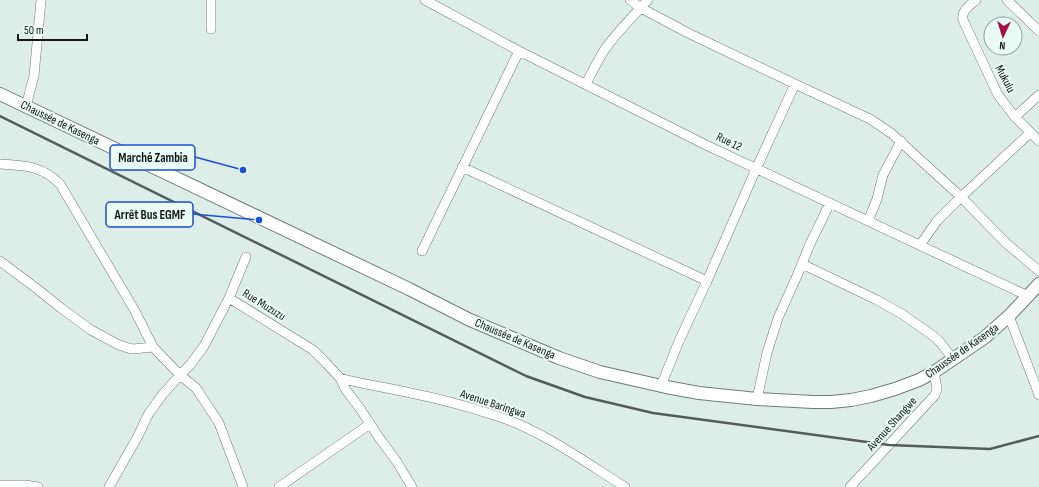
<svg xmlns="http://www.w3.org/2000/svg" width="1039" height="487" viewBox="0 0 1039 487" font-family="'Sofia Sans Condensed',sans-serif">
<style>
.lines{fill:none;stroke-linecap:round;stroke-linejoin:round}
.minor-casing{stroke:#6d7d78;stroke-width:10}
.secondary-casing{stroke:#6d7d78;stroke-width:14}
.minor{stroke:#fff;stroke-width:9}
.secondary{stroke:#fff;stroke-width:12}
.rail{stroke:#535d5a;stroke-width:2.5}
.labels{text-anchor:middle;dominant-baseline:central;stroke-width:4;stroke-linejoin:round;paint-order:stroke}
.street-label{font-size:12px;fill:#111715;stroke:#eafbf6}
.leader{fill:none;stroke:#1d4ed8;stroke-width:1.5}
.callout-dot{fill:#1d4ed8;stroke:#eafbf6;stroke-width:1.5}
.callout{fill:#eafbf6;stroke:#1d4ed8;stroke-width:1.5}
.callout-label{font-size:13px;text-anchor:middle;font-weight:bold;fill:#111715}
</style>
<rect width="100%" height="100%" fill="#ddeee9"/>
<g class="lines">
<!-- minor casing -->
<g class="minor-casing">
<path id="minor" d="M 425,0 L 519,51 L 706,145 L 1028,296
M 630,0 L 641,8 L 688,33 L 795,84 L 870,119 L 891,133 L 961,197 L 1006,243 L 1039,271
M 976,0 C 969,6 961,11 963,20 L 998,95 L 1015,117 L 1039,141
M 1007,0 L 1039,31
M 211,29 L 211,0
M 586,84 C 592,72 598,60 605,49 C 618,31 633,16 648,0
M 26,106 L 34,76 L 41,0
M 1015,117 L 1039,95
M 0,164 C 25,166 41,165 60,184 L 135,311 L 153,347 L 180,375 L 196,388 L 219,423 L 243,487
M 462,167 L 707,281
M 868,221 L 877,199 L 883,175 L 901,141
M 920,245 L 937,221 L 961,197 L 1030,133
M 422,251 L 519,51
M 0,261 L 36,288 L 61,308 L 91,330 L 117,344 L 128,348 L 133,349 L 153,347
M 802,264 L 877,300 L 902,314 L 932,335 L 939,341 L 953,359
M 229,298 L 313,350 L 326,363 L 340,378 L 346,390 L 361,410 L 380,439 L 397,462 L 412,487
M 1009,316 L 1039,395
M 340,378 C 361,384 384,387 406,392 C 436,398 467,406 497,416 C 541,430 585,462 625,487
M 661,386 L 679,341 L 707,281 L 756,169 L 795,84
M 757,399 L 767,353 L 778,318 L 797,276 L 810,244 L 830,203
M 0,485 L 25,485 L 38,487
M 109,487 L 138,436 L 149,413 L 163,394 L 180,375 L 190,365 L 204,346 L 229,298 L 246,257
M 279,487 L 370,424
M 850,487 L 935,395 L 937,389 L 934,372"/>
</g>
<!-- secondary casing -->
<g class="secondary-casing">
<path id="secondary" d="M 0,94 L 409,289 L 470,320 L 559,358 L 600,372 L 666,387 L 699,393 L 757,399 L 813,402 L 831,402 L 851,400 L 871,396 L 895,389 L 919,380 L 934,372 L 984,338 L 1009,316 L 1039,284"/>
</g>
<!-- minor -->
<use href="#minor" class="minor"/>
<!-- secondary -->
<use href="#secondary" class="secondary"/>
<!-- rail -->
<path class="rail" d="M 0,116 L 526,376 L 585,397 L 653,413 L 889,445 L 990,449 L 1039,436"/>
</g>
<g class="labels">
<!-- street labels -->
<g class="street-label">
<text transform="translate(1005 79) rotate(62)">Mukulu</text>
<text transform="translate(60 123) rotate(26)">Chaussée de Kasenga</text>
<text transform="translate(729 142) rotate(26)">Rue 12</text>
<text transform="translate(264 305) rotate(32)">Rue Muzuzu</text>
<text transform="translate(515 339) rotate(23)">Chaussée de Kasenga</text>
<text transform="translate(962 351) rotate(-35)">Chaussée de Kasenga</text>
<text transform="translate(493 404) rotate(18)">Avenue Baringwa</text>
<text transform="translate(892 424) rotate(-48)">Avenue Shangwe</text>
</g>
</g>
<!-- callouts -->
<path class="leader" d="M243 170L195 157M259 220L193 214"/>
<g class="callout-dot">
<circle cx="243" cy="170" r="4"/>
<circle cx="259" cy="220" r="4"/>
</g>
<g class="callout">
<rect x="110" y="145" width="85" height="25" rx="4"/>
<rect x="106" y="202" width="87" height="25" rx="4"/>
</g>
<g class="callout-label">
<text x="153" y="162">Marché Zambia</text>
<text x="150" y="219">Arrêt Bus EGMF</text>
</g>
<!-- north arrow -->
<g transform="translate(1003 36) rotate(184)"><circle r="19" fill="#eafbf6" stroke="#93a09c"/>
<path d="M0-3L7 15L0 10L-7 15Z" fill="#a60f45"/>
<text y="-6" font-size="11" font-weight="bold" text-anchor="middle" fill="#111715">N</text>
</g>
<!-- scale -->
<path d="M18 34v6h69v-6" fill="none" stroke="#111715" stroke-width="2"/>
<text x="24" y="34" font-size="12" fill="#111715" stroke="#eafbf6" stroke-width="3" paint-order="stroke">50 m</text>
</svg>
